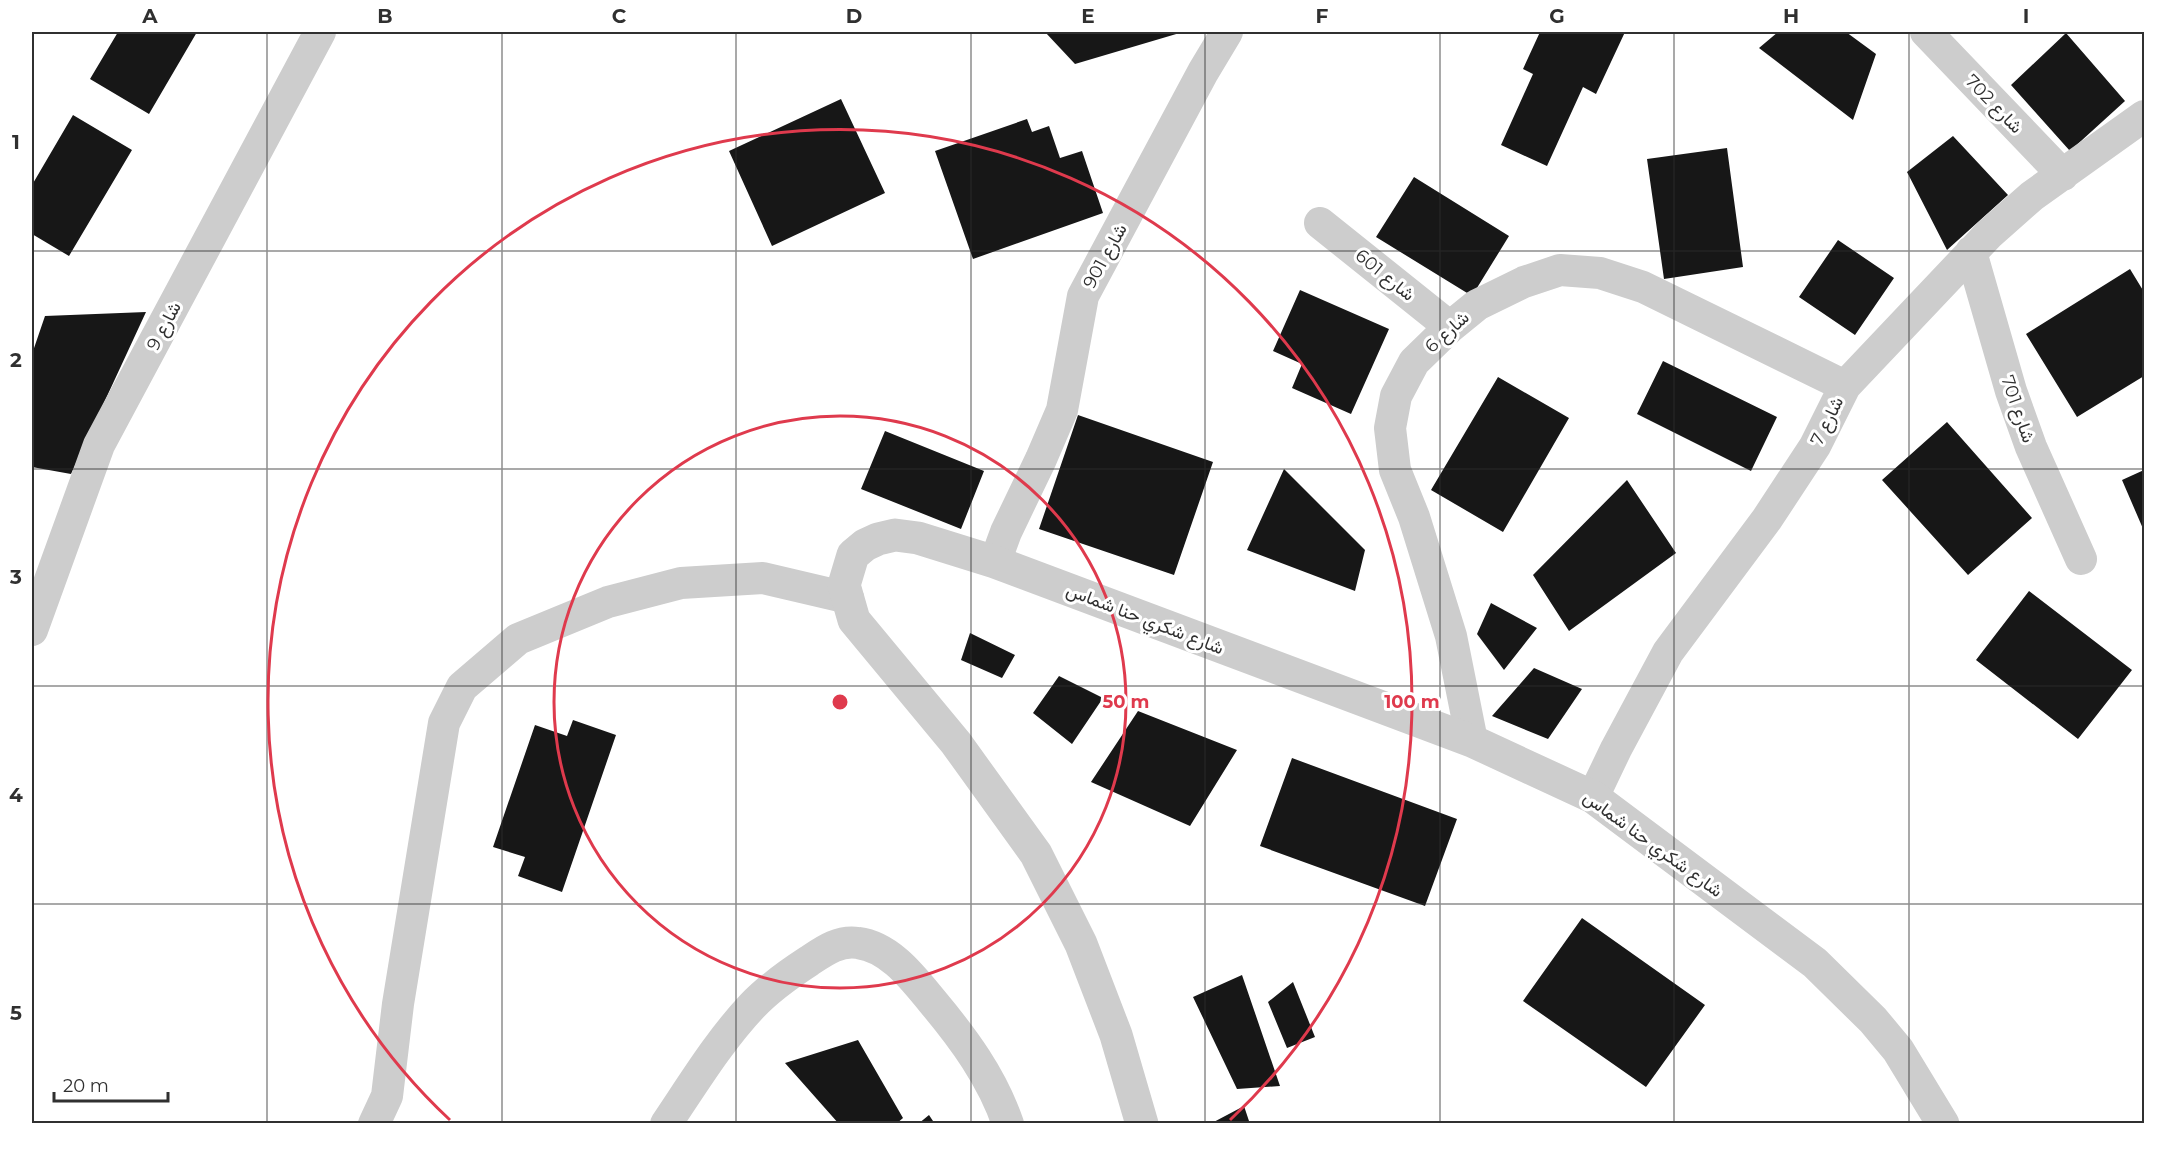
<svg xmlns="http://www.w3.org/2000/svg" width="2176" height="1155" viewBox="0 0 2176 1155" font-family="Montserrat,Vazirmatn,sans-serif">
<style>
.building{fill:#171717}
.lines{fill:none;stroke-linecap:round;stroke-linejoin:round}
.minor{stroke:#cdcdcd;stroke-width:32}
.tertiary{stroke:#cdcdcd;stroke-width:33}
.grid{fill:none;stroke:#303030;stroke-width:1.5;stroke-opacity:0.55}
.ring{fill:none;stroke:#df3a4d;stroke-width:3}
.labels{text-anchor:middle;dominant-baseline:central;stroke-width:6;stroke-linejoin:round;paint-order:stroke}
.street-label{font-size:18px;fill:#303030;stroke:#fff}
.centre{fill:#df3a4d;stroke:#fff;stroke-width:3}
.ring-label{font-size:18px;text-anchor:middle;font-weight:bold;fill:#df3a4d;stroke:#fff;stroke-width:6;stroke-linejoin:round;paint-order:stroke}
.neatline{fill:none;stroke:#303030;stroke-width:2}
.grid-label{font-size:20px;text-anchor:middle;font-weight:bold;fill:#303030}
</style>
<rect width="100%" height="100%" fill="#fff"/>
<!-- building -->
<path class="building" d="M 118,32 L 197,32 L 149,114 L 90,79 Z
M 1045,32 L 1183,32 L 1075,64 Z
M 1540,32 L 1625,32 L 1596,94 L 1583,87 L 1547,166 L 1501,145 L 1533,74 L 1523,69 Z
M 1778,32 L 1846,32 L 1876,54 L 1853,120 L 1759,48 Z
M 2066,33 L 2125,101 L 2070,151 L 2011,85 Z
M 841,99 L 885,193 L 772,246 L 729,151 Z
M 73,115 L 132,150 L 69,256 L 32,234 L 32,185 Z
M 1027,119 L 1032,132 L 1049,126 L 1060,158 L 1082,151 L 1103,213 L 973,259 L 935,151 Z
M 1953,136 L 2008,195 L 1947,250 L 1907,172 Z
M 1727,148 L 1743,267 L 1664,279 L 1647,159 Z
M 1414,177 L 1509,236 L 1472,296 L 1376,237 Z
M 1838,240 L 1894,278 L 1855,335 L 1799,297 Z
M 2130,269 L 2144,292 L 2144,376 L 2077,417 L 2026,334 Z
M 1300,290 L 1389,329 L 1351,414 L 1292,388 L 1302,364 L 1273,351 Z
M 146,312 L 71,474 L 32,467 L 32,354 L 45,316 Z
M 1663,361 L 1777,417 L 1751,471 L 1637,414 Z
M 1498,377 L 1569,418 L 1503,532 L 1431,490 Z
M 1078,415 L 1213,462 L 1174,575 L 1039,529 Z
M 1947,422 L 2032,518 L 1968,575 L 1882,480 Z
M 885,431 L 984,471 L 961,529 L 861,489 Z
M 1284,469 L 1365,550 L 1355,591 L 1247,550 Z
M 2144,470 L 2144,531 L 2122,480 Z
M 1627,480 L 1676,553 L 1569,631 L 1533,575 Z
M 2029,591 L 2132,670 L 2078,739 L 1976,660 Z
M 1491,603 L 1537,628 L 1504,670 L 1477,634 Z
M 970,633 L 1015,655 L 1002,678 L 961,660 Z
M 1534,668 L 1582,689 L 1548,739 L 1492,716 Z
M 1059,676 L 1103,698 L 1072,744 L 1033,713 Z
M 1138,711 L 1237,750 L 1190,826 L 1091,782 Z
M 573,720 L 616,735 L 562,892 L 518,876 L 525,857 L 493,847 L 535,725 L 567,736 Z
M 1292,758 L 1457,819 L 1425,906 L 1260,846 Z
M 1582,918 L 1705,1005 L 1646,1087 L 1523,1001 Z
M 1242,975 L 1280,1086 L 1237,1089 L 1193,997 Z
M 1293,982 L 1315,1037 L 1287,1048 L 1268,1002 Z
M 858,1040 L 903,1118 L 896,1124 L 839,1124 L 785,1063 Z
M 1244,1106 L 1250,1124 L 1210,1124 Z
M 929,1115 L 935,1124 L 918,1124 Z"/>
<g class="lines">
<!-- minor -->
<path class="minor" d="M 1926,32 L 2063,175
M 1320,223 L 1450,327
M 1971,252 L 2011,391 L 2031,447 L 2081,559
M 995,562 L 1006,532 L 1041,459 L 1062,410 L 1083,296 L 1203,72 L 1227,32
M 32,630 L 99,445 L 320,32
M 1472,741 L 1451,636 L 1414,517 L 1395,470 L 1390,428 L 1396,396 L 1414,362 L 1450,327 L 1477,305 L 1524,282 L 1560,270 L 1600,273 L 1643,287 L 1845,386
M 1593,797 L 1616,749 L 1668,652 L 1767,519 L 1815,446 L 1845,386 L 1989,234 L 2032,196 L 2144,116
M 374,1124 L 387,1096 L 398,1004 L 444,723 L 462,687 L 518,639 L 608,602 L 681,583 L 763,578 L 848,598
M 666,1124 C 693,1084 719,1041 752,1006 C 768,989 789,974 809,961 C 824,951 839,940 858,943 C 890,947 913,978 932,1001 C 963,1038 992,1077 1008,1124"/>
<!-- tertiary -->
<path class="tertiary" d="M 1142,1124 L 1116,1035 L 1081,944 L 1036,854 L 956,743 L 854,620 L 844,585 L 853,555 L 865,545 L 878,539 L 895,535 L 918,538 L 995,562 L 1472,741 L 1593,797 L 1815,963 L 1873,1020 L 1898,1050 L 1943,1124"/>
</g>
<!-- grid -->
<path class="grid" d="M 267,32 L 267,1124M 502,32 L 502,1124M 736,32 L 736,1124M 971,32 L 971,1124M 1205,32 L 1205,1124M 1440,32 L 1440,1124M 1674,32 L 1674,1124M 1909,32 L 1909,1124M 32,251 L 2144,251M 32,469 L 2144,469M 32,686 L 2144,686M 32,904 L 2144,904"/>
<!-- distance rings -->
<g class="ring">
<circle cx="840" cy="702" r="286"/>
<path d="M450 1120A572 572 0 1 1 1230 1120"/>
</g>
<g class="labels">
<!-- street labels -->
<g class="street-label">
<text transform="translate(1994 104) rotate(46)">شارع 702</text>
<text transform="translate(1105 256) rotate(-61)">شارع 901</text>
<text transform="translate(1385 275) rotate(39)">شارع 601</text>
<text transform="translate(164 326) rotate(-62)">شارع 9</text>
<text transform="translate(1447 332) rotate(-42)">شارع 6</text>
<text transform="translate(2018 409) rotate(71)">شارع 701</text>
<text transform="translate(1827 421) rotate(-64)">شارع 7</text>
<text transform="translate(1145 619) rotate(21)">شارع شكري حنا شماس</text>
<text transform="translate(1653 844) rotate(36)">شارع شكري حنا شماس</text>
</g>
</g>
<circle cx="840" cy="702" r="9" class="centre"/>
<g class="ring-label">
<text x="1126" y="708">50 m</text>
<text x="1412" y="708">100 m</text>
</g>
<!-- border -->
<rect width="2176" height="1155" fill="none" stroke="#ffffff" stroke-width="66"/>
<!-- scale -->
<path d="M54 1092v9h114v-9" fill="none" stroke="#303030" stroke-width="3"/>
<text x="63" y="1092" font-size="18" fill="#303030" stroke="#ffffff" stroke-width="4.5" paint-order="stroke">20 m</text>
<rect x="33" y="33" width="2110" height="1089" class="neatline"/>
<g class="grid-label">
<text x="150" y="23">A</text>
<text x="385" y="23">B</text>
<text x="619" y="23">C</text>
<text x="854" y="23">D</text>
<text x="1088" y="23">E</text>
<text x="1322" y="23">F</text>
<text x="1557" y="23">G</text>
<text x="1791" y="23">H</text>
<text x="2026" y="23">I</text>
<text x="16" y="149">1</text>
<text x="16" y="367">2</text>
<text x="16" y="584">3</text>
<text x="16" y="802">4</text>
<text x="16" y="1020">5</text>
</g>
</svg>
